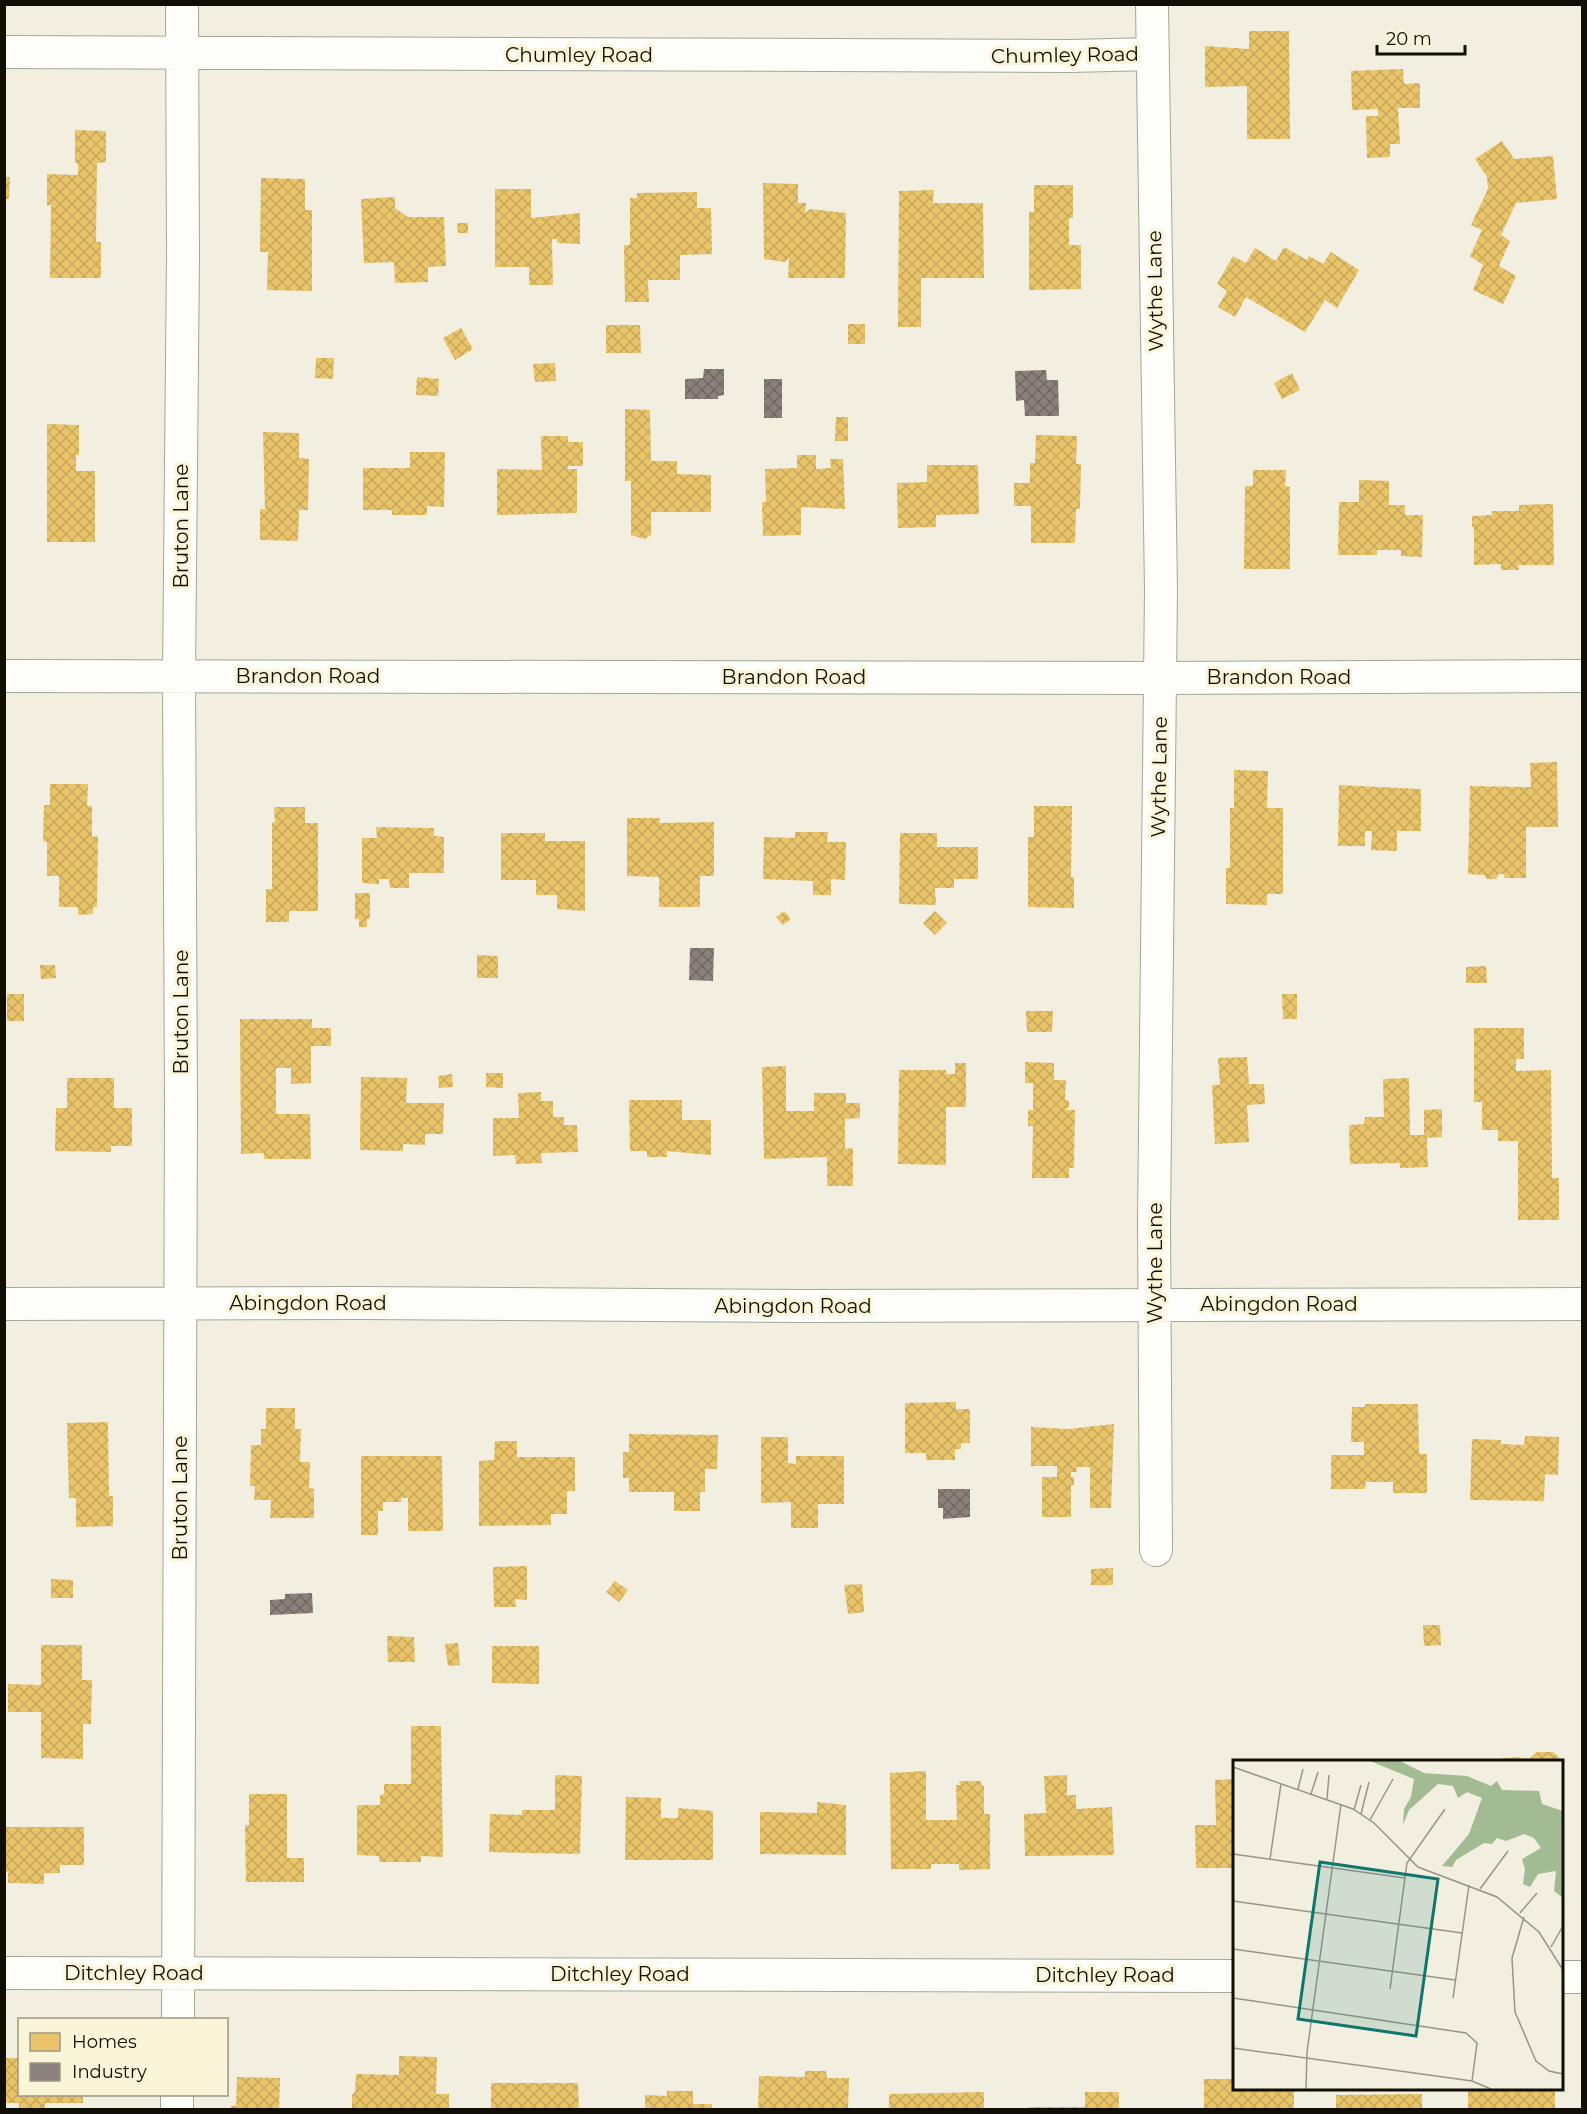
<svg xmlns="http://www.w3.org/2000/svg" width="1587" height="2114" viewBox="0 0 1587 2114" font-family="Montserrat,sans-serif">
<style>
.homes{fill:url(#homes-cross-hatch)}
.industry{fill:url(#industry-cross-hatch)}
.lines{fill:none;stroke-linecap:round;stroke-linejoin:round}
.minor-casing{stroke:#a7a599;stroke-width:34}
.minor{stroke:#fdfdfa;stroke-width:32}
.labels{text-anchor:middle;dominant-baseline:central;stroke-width:6;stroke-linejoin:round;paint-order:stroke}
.street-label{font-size:20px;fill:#100e05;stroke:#faf4d8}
.inset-road{fill:none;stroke:#989588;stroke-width:1.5}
.view{fill:#0f766e;fill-opacity:0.15;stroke:#0f766e;stroke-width:3}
.inset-edge{fill:none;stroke:#100e05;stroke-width:3}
</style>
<defs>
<pattern id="homes-cross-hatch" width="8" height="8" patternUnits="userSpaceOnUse" patternTransform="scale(1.5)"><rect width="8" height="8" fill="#e9c46a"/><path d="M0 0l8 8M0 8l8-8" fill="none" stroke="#c7a75a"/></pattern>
<pattern id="industry-cross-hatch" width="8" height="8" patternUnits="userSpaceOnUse" patternTransform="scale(1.5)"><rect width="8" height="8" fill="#8a817c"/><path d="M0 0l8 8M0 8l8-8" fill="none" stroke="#6f6864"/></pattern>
</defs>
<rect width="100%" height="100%" fill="#f2efe0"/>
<!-- homes -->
<path class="homes" d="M 1249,31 L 1289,31 L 1290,139 L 1247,139 L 1247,86 L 1205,87 L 1205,46 L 1249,49 Z
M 1403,69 L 1404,84 L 1420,83 L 1420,108 L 1398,108 L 1400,144 L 1390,144 L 1390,157 L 1367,158 L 1366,116 L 1378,116 L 1378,109 L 1352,110 L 1351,71 Z
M 75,130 L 106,131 L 106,162 L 97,163 L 96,242 L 101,242 L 101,278 L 50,278 L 51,205 L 47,205 L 47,174 L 78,175 L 78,163 L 75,163 Z
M 1502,141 L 1514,159 L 1553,156 L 1557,199 L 1516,203 L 1501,235 L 1510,241 L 1499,266 L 1516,276 L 1503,304 L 1473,290 L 1483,265 L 1470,256 L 1482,230 L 1471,225 L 1488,189 L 1487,177 L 1475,159 Z
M 5,177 L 10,177 L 9,199 L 5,199 Z
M 261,178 L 305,179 L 305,210 L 312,210 L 312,291 L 267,290 L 268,252 L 260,252 Z
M 763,183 L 798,184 L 798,203 L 806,203 L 805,213 L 810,209 L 846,213 L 845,278 L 788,278 L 789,258 L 785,262 L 764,259 Z
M 1034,185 L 1073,185 L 1073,218 L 1069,218 L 1069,245 L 1081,245 L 1081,289 L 1029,290 L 1029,212 L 1034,212 Z
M 495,189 L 531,189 L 531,218 L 580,213 L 580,244 L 557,243 L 557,239 L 552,239 L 553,285 L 529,285 L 529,267 L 495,267 Z
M 934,190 L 933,203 L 983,203 L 984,278 L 921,278 L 921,327 L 898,327 L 899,191 Z
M 697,192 L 697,208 L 711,208 L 712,254 L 680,255 L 680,280 L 648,280 L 649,302 L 625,302 L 624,245 L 630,245 L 630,198 L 637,198 L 637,193 Z
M 395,197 L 395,208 L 408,217 L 444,217 L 446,266 L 428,267 L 428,282 L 395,283 L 394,262 L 364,263 L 361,199 Z
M 457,223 L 468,223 L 468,233 L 458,233 Z
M 1284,247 L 1307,260 L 1309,256 L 1323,264 L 1331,252 L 1359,270 L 1337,308 L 1325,300 L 1305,332 L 1246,297 L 1235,317 L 1218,307 L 1227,291 L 1217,284 L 1233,256 L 1246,263 L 1255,248 L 1276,261 Z
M 848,324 L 865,324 L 865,344 L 848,344 Z
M 606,325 L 640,325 L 641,353 L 606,353 Z
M 461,328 L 473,349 L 455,360 L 443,338 Z
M 316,358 L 334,358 L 333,379 L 315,378 Z
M 555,363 L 556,381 L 535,382 L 533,364 Z
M 1292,373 L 1300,390 L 1282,399 L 1274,383 Z
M 417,377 L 439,379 L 438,396 L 416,395 Z
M 625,409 L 650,410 L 651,461 L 677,461 L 677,474 L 711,475 L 711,512 L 651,512 L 651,535 L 645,539 L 631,535 L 631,481 L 625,481 Z
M 836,417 L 848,417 L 848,441 L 835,441 Z
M 47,424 L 79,425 L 79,455 L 76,455 L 76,471 L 95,471 L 95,542 L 47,542 Z
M 263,432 L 299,433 L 299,458 L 309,459 L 308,510 L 299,510 L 298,541 L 260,540 L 260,509 L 265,509 Z
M 1036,435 L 1077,436 L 1076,464 L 1081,464 L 1080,509 L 1076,509 L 1075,543 L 1031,543 L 1031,506 L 1014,506 L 1014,483 L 1030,483 L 1030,463 L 1035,463 Z
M 541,436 L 568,436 L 568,442 L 583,442 L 583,466 L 568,466 L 568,469 L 577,469 L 577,513 L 497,515 L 497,469 L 542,470 Z
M 410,452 L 445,452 L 444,507 L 427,506 L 427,515 L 392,515 L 392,510 L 363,510 L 363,468 L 410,468 Z
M 797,455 L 816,455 L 816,469 L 831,468 L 830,459 L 843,459 L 845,509 L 801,507 L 801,535 L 763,536 L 762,502 L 766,502 L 765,469 L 797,468 Z
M 927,465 L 978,465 L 979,514 L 936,515 L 936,527 L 898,528 L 897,483 L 927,482 Z
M 1253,470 L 1286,470 L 1285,486 L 1290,487 L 1290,569 L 1244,569 L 1245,486 L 1253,486 Z
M 1359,480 L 1389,481 L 1389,505 L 1405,505 L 1405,515 L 1423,515 L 1422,557 L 1401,556 L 1401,550 L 1377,550 L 1377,555 L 1338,555 L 1339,502 L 1359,502 Z
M 1553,504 L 1554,565 L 1518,565 L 1519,570 L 1501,570 L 1501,564 L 1474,565 L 1474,527 L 1472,527 L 1472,516 L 1492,515 L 1492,511 L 1519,511 L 1519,505 Z
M 1557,762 L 1558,827 L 1526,827 L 1526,878 L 1504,878 L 1504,874 L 1499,874 L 1496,879 L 1487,879 L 1484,875 L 1468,874 L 1470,786 L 1531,787 L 1530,763 Z
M 1234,770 L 1268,771 L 1267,808 L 1283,808 L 1283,894 L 1267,894 L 1267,905 L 1226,904 L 1226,868 L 1230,868 L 1230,808 L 1234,808 Z
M 50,784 L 88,784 L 87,806 L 92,806 L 92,837 L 98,836 L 97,907 L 93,907 L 93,914 L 78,915 L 78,907 L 59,907 L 59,876 L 47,876 L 47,842 L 43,841 L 44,805 L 50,805 Z
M 1339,785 L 1421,789 L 1421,831 L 1397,831 L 1397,851 L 1371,850 L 1372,831 L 1365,831 L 1365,846 L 1338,846 Z
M 1034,806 L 1072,806 L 1071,877 L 1074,877 L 1074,908 L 1028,907 L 1028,837 L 1034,837 Z
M 274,807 L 305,807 L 305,823 L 318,823 L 318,911 L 289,911 L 289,922 L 266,922 L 266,889 L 272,889 L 272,823 L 275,822 Z
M 627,818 L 660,818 L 660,823 L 714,822 L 714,876 L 700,876 L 700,907 L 659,907 L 659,877 L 627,876 Z
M 376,827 L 434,828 L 434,836 L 444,837 L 444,873 L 409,873 L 409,888 L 390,888 L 389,879 L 379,879 L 379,884 L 362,883 L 362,838 L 377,838 Z
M 795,832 L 828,832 L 827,842 L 846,842 L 845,880 L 831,879 L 831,895 L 813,895 L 813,881 L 763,879 L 764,837 L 795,838 Z
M 501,833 L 545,833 L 545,841 L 585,841 L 585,911 L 557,909 L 557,895 L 536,895 L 536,880 L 501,880 Z
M 900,833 L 937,833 L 937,847 L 978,847 L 978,879 L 954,879 L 954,888 L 935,888 L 936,905 L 899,904 Z
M 355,893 L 370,893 L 370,919 L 367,919 L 367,927 L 359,927 L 359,919 L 355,919 Z
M 784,911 L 791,919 L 783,925 L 776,917 Z
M 935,911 L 947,923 L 935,935 L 923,923 Z
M 477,955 L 498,956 L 498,978 L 477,978 Z
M 40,965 L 55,965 L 56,978 L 41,979 Z
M 1486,966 L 1487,983 L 1466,983 L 1466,967 Z
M 7,994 L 24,994 L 24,1021 L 7,1021 Z
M 1282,994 L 1297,994 L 1297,1019 L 1283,1019 Z
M 1026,1011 L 1053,1011 L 1052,1032 L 1027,1032 Z
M 240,1019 L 312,1019 L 312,1028 L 331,1028 L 331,1046 L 311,1046 L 311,1083 L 291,1084 L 291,1068 L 276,1068 L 276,1114 L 310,1114 L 311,1159 L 264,1159 L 264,1153 L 241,1154 Z
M 1474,1028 L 1524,1028 L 1524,1059 L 1516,1059 L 1516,1071 L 1551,1070 L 1552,1178 L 1559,1178 L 1559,1220 L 1518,1220 L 1518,1141 L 1498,1141 L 1498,1130 L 1482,1130 L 1482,1102 L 1474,1102 Z
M 1247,1057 L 1249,1084 L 1264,1084 L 1265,1104 L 1247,1105 L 1249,1142 L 1215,1144 L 1212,1085 L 1220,1085 L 1218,1058 Z
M 1025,1062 L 1054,1063 L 1054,1080 L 1066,1080 L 1065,1100 L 1069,1101 L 1069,1107 L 1065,1110 L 1075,1110 L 1074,1168 L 1069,1168 L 1069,1178 L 1032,1178 L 1033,1126 L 1028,1126 L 1028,1110 L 1033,1110 L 1033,1083 L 1025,1083 Z
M 955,1063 L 966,1063 L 966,1107 L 946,1107 L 946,1165 L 898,1164 L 899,1070 L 946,1070 L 946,1074 L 955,1074 Z
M 786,1066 L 786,1111 L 814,1111 L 814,1093 L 846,1093 L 846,1103 L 860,1103 L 860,1118 L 845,1119 L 845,1149 L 853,1148 L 853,1186 L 827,1186 L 827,1157 L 764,1159 L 762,1067 Z
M 486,1073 L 503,1073 L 503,1088 L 486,1087 Z
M 452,1074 L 453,1087 L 439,1088 L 438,1076 Z
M 361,1077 L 407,1078 L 406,1103 L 444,1103 L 443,1134 L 425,1134 L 425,1145 L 403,1144 L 403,1151 L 360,1150 Z
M 67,1078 L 114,1078 L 114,1108 L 132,1108 L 132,1146 L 111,1146 L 111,1152 L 55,1151 L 56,1108 L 67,1108 Z
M 1409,1078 L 1410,1135 L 1424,1135 L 1424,1110 L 1442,1109 L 1442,1137 L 1427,1138 L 1428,1167 L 1400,1168 L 1400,1163 L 1350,1164 L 1349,1125 L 1364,1124 L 1365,1117 L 1384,1117 L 1383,1079 Z
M 541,1092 L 541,1101 L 553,1101 L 553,1117 L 564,1117 L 564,1125 L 577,1125 L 578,1152 L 541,1153 L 542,1163 L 516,1164 L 515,1155 L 493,1156 L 493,1118 L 519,1118 L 518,1093 Z
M 629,1100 L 682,1100 L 682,1120 L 711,1120 L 711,1155 L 667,1151 L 667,1157 L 647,1157 L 647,1151 L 630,1151 Z
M 956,1402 L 956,1409 L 970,1409 L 970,1443 L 961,1443 L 961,1449 L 955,1449 L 955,1460 L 926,1460 L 926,1453 L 905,1453 L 905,1403 Z
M 1365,1404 L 1418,1404 L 1419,1454 L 1427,1454 L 1427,1493 L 1393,1493 L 1393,1482 L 1366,1482 L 1365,1489 L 1331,1489 L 1331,1455 L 1364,1455 L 1364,1442 L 1351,1442 L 1352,1407 L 1365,1407 Z
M 266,1408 L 295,1408 L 295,1429 L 301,1429 L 300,1462 L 310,1462 L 309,1488 L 314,1489 L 314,1518 L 270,1518 L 271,1500 L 254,1500 L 255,1486 L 250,1486 L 251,1445 L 261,1445 L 261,1429 L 266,1429 Z
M 108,1422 L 109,1496 L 113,1496 L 113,1526 L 76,1527 L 76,1498 L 69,1498 L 67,1423 Z
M 1114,1424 L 1111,1508 L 1090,1508 L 1090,1467 L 1076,1467 L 1077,1472 L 1071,1472 L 1071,1477 L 1074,1477 L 1074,1485 L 1071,1485 L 1071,1517 L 1042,1517 L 1042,1477 L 1057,1477 L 1057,1466 L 1031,1466 L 1031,1427 L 1069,1429 Z
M 629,1434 L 718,1435 L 717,1469 L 705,1469 L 705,1492 L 700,1492 L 700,1511 L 674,1511 L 674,1492 L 629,1492 L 629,1478 L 623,1478 L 623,1452 L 629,1452 Z
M 1525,1436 L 1559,1437 L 1558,1475 L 1545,1474 L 1544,1501 L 1470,1500 L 1472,1439 L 1501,1440 L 1501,1444 L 1524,1445 Z
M 761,1437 L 788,1437 L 788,1463 L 796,1464 L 796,1456 L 844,1456 L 844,1504 L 818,1504 L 818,1528 L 791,1528 L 791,1502 L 761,1503 Z
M 495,1441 L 517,1441 L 517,1457 L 575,1457 L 575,1491 L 567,1491 L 567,1514 L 551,1514 L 551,1525 L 479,1526 L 479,1461 L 494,1460 Z
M 361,1456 L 442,1456 L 443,1531 L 408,1531 L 408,1498 L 401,1498 L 401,1502 L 383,1502 L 383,1511 L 378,1511 L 378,1535 L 361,1535 Z
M 527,1566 L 527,1600 L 515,1599 L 516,1607 L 494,1607 L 493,1567 Z
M 1113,1568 L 1113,1585 L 1091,1585 L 1091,1569 Z
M 51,1579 L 73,1580 L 73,1598 L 51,1598 Z
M 615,1581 L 628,1590 L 619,1602 L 606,1592 Z
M 862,1584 L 864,1612 L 848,1614 L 844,1585 Z
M 1423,1625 L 1440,1625 L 1441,1645 L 1424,1646 Z
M 387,1636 L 414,1637 L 415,1662 L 388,1662 Z
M 458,1643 L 460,1665 L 448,1666 L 445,1644 Z
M 41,1645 L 82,1645 L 82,1680 L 92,1680 L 91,1724 L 83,1724 L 83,1759 L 41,1758 L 41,1712 L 8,1712 L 8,1684 L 41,1685 Z
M 492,1646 L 539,1646 L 539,1684 L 492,1683 Z
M 411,1726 L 441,1726 L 443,1857 L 421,1856 L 421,1862 L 379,1862 L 379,1856 L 357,1855 L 357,1805 L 380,1805 L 380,1795 L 384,1794 L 384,1784 L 411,1784 Z
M 1537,1752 L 1553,1752 L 1564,1762 L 1500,1762 L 1500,1759 L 1515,1757 L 1529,1759 Z
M 926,1771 L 926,1820 L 957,1820 L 956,1785 L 960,1785 L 959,1781 L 981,1781 L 981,1785 L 984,1786 L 984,1814 L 990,1814 L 990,1869 L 959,1870 L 959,1864 L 931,1864 L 931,1869 L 891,1869 L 890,1773 Z
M 555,1775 L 582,1776 L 580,1854 L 489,1852 L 490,1814 L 522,1815 L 522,1810 L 555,1810 Z
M 1067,1775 L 1067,1795 L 1076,1795 L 1076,1809 L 1112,1807 L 1114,1855 L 1025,1856 L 1024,1814 L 1046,1813 L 1044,1776 Z
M 1234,1779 L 1234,1868 L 1196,1868 L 1195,1825 L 1216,1825 L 1215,1780 Z
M 249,1794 L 287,1794 L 287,1858 L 304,1858 L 304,1882 L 246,1882 L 245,1825 L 249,1825 Z
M 626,1797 L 661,1798 L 661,1818 L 678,1818 L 678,1808 L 713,1811 L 713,1860 L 625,1860 Z
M 817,1802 L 846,1805 L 846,1855 L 760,1854 L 760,1812 L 817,1813 Z
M 4,1827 L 84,1827 L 84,1865 L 60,1865 L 60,1873 L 44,1873 L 44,1884 L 8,1883 L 8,1872 L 4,1872 Z
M 399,2056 L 437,2057 L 436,2094 L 449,2094 L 449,2110 L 352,2110 L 352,2095 L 355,2092 L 356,2074 L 399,2075 Z
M 4,2058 L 20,2058 L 20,2094 L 83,2094 L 83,2103 L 45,2103 L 45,2110 L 19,2110 L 19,2103 L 4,2103 Z
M 805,2071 L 826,2071 L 827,2078 L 849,2078 L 848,2110 L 758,2110 L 759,2076 L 805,2077 Z
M 237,2077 L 280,2078 L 279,2110 L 231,2110 L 231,2106 L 236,2106 Z
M 1204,2079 L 1234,2079 L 1234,2088 L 1294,2088 L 1294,2110 L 1204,2110 Z
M 491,2083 L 578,2083 L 579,2110 L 491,2110 Z
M 1468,2088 L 1555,2088 L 1555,2110 L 1468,2110 Z
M 667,2091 L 693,2091 L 693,2104 L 712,2104 L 712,2110 L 645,2110 L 645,2095 L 667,2096 Z
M 984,2092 L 984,2110 L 889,2110 L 889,2094 Z
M 1085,2092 L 1119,2092 L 1119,2110 L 1029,2110 L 1029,2107 L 1085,2107 Z
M 1422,2094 L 1422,2110 L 1336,2110 L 1336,2095 Z"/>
<!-- industry -->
<path class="industry" d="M 704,369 L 724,369 L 724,395 L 718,396 L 718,399 L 685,399 L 685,379 L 703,378 Z
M 1046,370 L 1047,380 L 1058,380 L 1059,416 L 1025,416 L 1024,400 L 1016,401 L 1015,371 Z
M 764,379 L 782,379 L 782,418 L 764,418 Z
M 690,948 L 714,948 L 713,981 L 689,980 Z
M 938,1489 L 970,1489 L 970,1517 L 943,1519 L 943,1508 L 938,1508 Z
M 312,1593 L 313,1613 L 270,1615 L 270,1600 L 285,1599 L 285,1594 Z"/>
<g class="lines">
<!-- minor casing -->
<g class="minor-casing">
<path id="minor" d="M 1152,4 L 1161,590 L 1154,1222 L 1156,1550
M 4,52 L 1070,56 L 1153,54
M 4,676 L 1160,678 L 1582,676
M 4,1304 L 361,1303 L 803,1306 L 1582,1304
M 4,1973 L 1234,1976
M 1562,1977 L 1582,1977
M 178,2020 L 181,1106 L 179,676 L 183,255 L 182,4
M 177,2110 L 177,2094"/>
</g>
<!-- minor -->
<use href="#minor" class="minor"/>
</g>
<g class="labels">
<!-- street labels -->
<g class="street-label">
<text x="579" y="55">Chumley Road</text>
<text transform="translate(1065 55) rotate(-1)">Chumley Road</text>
<text transform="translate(1155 291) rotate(-91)">Wythe Lane</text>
<text transform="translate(181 526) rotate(-90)">Bruton Lane</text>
<text x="308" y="676">Brandon Road</text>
<text x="794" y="677">Brandon Road</text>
<text x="1279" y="677">Brandon Road</text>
<text transform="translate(1159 777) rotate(-89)">Wythe Lane</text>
<text transform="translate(181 1012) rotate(-90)">Bruton Lane</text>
<text transform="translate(1155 1263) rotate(-90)">Wythe Lane</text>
<text x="308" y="1303">Abingdon Road</text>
<text x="1279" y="1304">Abingdon Road</text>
<text x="793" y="1306">Abingdon Road</text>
<text transform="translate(180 1498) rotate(-90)">Bruton Lane</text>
<text x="134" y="1973">Ditchley Road</text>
<text x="620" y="1974">Ditchley Road</text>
<text x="1105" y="1975">Ditchley Road</text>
</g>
</g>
<!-- overview -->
<g transform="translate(1233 1760)">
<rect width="330" height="330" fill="#f2efe0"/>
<path d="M 137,1 L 167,1 L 191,13 L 234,16 L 258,26 L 264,21 L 269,30 L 306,31 L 309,44 L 330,51 L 330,138 L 321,131 L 323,111 L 305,114 L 297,127 L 290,124 L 292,109 L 289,99 L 308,88 L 301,78 L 291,74 L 273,81 L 264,78 L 259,84 L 251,83 L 223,100 L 219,107 L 209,106 L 236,74 L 249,38 L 234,32 L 225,38 L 220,26 L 205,24 L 176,50 L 170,65 L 171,49 L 178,37 L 181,19 Z" fill="#a2bb92"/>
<path class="inset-road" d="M 0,7 L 120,49 L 141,63 L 185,107 L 264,137 L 306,172 L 330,210M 65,29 L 70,9M 78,34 L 85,12M 94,39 L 96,15M 121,50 L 128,25M 128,54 L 136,22M 137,60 L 160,19M 0,94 L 172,118M 37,99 L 48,24M 247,129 L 275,91M 0,141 L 229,173M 287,153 L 304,133M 291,157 L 279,198 L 282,252 L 303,301 L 316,311 L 330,314M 318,187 L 330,166M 0,189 L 222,220M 157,229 L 174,103 L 212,49M 0,238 L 233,273 L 244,283 L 239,321M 220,238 L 236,125M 0,288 L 239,321 L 258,329M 73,329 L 74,292 L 108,44"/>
<path class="view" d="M 87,102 L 205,119 L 183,276 L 65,259 Z"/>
<rect width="330" height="330" class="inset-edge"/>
</g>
<!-- border -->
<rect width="1587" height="2114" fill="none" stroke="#100e05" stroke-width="12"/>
<!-- legend -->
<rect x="18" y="2018" width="210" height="78" fill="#faf4d8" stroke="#9c9884" stroke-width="1.5"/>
<rect x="30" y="2033" width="30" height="18" fill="#e9c46a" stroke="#9c9884" stroke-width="1.5"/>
<text x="72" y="2048" font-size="18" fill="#100e05">Homes</text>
<rect x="30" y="2063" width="30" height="18" fill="#8a817c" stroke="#9c9884" stroke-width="1.5"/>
<text x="72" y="2078" font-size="18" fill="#100e05">Industry</text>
<!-- scale -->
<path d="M1377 45v9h88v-9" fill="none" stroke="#100e05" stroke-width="3"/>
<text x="1386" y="45" font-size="18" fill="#100e05" stroke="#faf4d8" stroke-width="4.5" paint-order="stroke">20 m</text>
</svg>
